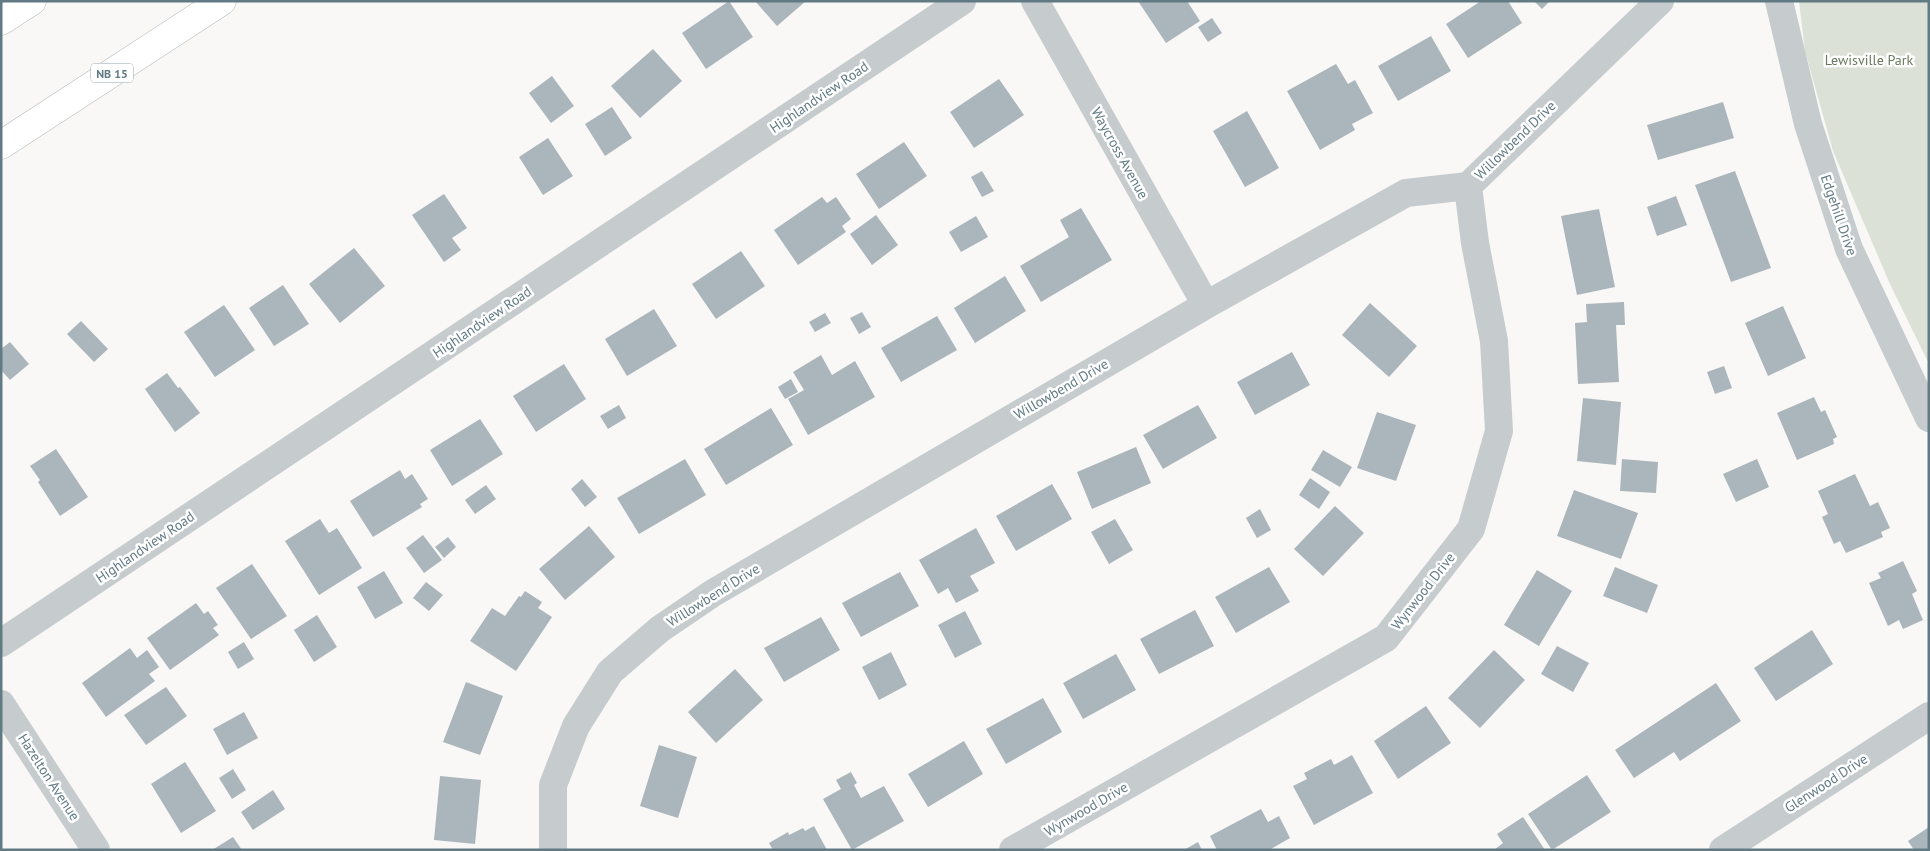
<svg xmlns="http://www.w3.org/2000/svg" width="1930" height="851" viewBox="0 0 1930 851" font-family="'PT Sans',sans-serif">
<style>
.green{fill:#dbe1d6}
.building{fill:#aab6bb}
.lines{fill:none;stroke-linecap:round;stroke-linejoin:round}
.highway-casing{stroke:#b8bdc0;stroke-width:29}
.street{stroke:#c6cbce;stroke-width:28}
.highway{stroke:#fff;stroke-width:28}
.labels{text-anchor:middle;dominant-baseline:central;stroke-width:5;stroke-linejoin:round;paint-order:stroke}
.shield{fill:#fff;stroke:#90a2a9;stroke-width:1}
.shield-label{font-size:12px;font-weight:bold;fill:#617a84}
.park-label{font-size:14px;fill:#697a60;stroke:#fff}
.street-label{font-size:14px;fill:#617a84;stroke:#fff}
</style>
<rect width="100%" height="100%" fill="#f9f8f6"/>
<!-- green -->
<path class="green" d="M 1799,1 L 1929,1 L 1929,364 L 1890,284 L 1833,151 L 1805,51 Z"/>
<!-- building -->
<path class="building" d="M 729,1 L 753,37 L 706,69 L 682,33 Z
M 755,1 L 806,1 L 777,26 Z
M 1138,1 L 1187,1 L 1200,21 L 1166,43 Z
M 1481,1 L 1508,1 L 1522,23 L 1468,58 L 1446,24 Z
M 1534,1 L 1550,1 L 1542,9 Z
M 1212,18 L 1222,33 L 1208,42 L 1198,27 Z
M 1431,36 L 1451,71 L 1398,101 L 1378,66 Z
M 653,49 L 682,81 L 640,118 L 611,86 Z
M 1336,64 L 1348,84 L 1355,80 L 1373,113 L 1352,124 L 1355,130 L 1320,150 L 1287,91 Z
M 552,76 L 574,106 L 551,123 L 529,93 Z
M 999,79 L 1024,115 L 974,148 L 950,112 Z
M 1723,102 L 1734,138 L 1658,160 L 1647,125 Z
M 612,107 L 632,138 L 605,156 L 585,124 Z
M 1247,111 L 1279,168 L 1245,187 L 1213,131 Z
M 548,138 L 573,176 L 543,195 L 519,157 Z
M 904,142 L 927,176 L 879,209 L 856,174 Z
M 982,171 L 994,191 L 982,197 L 971,177 Z
M 1735,171 L 1771,268 L 1731,282 L 1695,185 Z
M 444,194 L 467,228 L 452,238 L 461,250 L 444,262 L 412,215 Z
M 1676,196 L 1687,225 L 1657,236 L 1647,207 Z
M 822,197 L 827,203 L 836,197 L 851,219 L 842,226 L 846,232 L 798,265 L 774,230 Z
M 1081,208 L 1112,260 L 1041,302 L 1020,266 L 1069,237 L 1060,220 Z
M 1599,209 L 1615,287 L 1577,295 L 1561,216 Z
M 876,215 L 898,245 L 872,265 L 850,234 Z
M 976,216 L 988,237 L 961,252 L 949,232 Z
M 354,248 L 385,286 L 340,323 L 309,284 Z
M 741,251 L 765,286 L 716,319 L 692,284 Z
M 1005,276 L 1026,311 L 975,343 L 954,308 Z
M 283,285 L 309,324 L 274,346 L 249,308 Z
M 1624,302 L 1625,325 L 1616,325 L 1619,382 L 1578,384 L 1575,323 L 1587,322 L 1586,304 Z
M 1370,303 L 1417,346 L 1389,377 L 1342,335 Z
M 224,305 L 255,350 L 215,377 L 184,332 Z
M 1783,306 L 1806,358 L 1768,376 L 1745,323 Z
M 654,309 L 677,346 L 627,376 L 605,339 Z
M 862,312 L 871,327 L 859,334 L 850,318 Z
M 825,313 L 831,323 L 815,332 L 809,322 Z
M 937,316 L 957,350 L 901,382 L 881,348 Z
M 81,321 L 108,349 L 94,362 L 67,334 Z
M 10,342 L 29,364 L 10,380 L 1,370 L 1,349 Z
M 1292,352 L 1310,385 L 1255,415 L 1237,382 Z
M 821,355 L 832,375 L 855,361 L 875,397 L 808,435 L 788,399 L 804,390 L 793,372 Z
M 564,364 L 586,399 L 536,432 L 513,396 Z
M 1724,366 L 1732,388 L 1715,394 L 1707,372 Z
M 167,373 L 178,388 L 180,387 L 200,413 L 175,432 L 145,389 Z
M 791,379 L 798,392 L 785,399 L 778,387 Z
M 1814,397 L 1821,412 L 1825,410 L 1837,437 L 1833,439 L 1834,444 L 1797,460 L 1777,413 Z
M 1583,398 L 1621,402 L 1616,465 L 1577,461 Z
M 619,405 L 626,418 L 608,429 L 600,416 Z
M 1198,405 L 1217,438 L 1163,469 L 1143,435 Z
M 771,408 L 793,445 L 726,485 L 704,449 Z
M 1377,412 L 1416,425 L 1396,481 L 1357,468 Z
M 480,419 L 503,454 L 452,486 L 430,450 Z
M 1136,447 L 1151,483 L 1092,509 L 1077,472 Z
M 56,449 L 88,497 L 60,516 L 38,482 L 40,480 L 30,466 Z
M 1323,450 L 1352,467 L 1340,487 L 1311,470 Z
M 685,459 L 706,495 L 639,534 L 617,498 Z
M 1622,459 L 1658,462 L 1656,493 L 1620,491 Z
M 1757,459 L 1769,487 L 1736,502 L 1723,474 Z
M 400,470 L 405,479 L 412,474 L 428,499 L 420,504 L 422,507 L 373,537 L 350,501 Z
M 1855,474 L 1870,506 L 1878,502 L 1890,528 L 1881,532 L 1883,537 L 1846,553 L 1840,541 L 1834,544 L 1822,517 L 1828,514 L 1818,491 Z
M 1310,478 L 1330,492 L 1319,509 L 1299,495 Z
M 582,479 L 597,497 L 585,507 L 571,489 Z
M 1052,484 L 1072,519 L 1016,551 L 996,516 Z
M 486,485 L 496,499 L 475,514 L 465,500 Z
M 1574,490 L 1638,513 L 1621,559 L 1557,536 Z
M 1335,506 L 1364,533 L 1323,576 L 1294,549 Z
M 1260,509 L 1271,530 L 1257,538 L 1246,518 Z
M 320,519 L 329,533 L 337,528 L 362,568 L 319,595 L 285,541 Z
M 1115,519 L 1133,550 L 1109,564 L 1091,532 Z
M 589,526 L 615,557 L 565,600 L 539,569 Z
M 976,528 L 995,563 L 970,576 L 979,591 L 956,603 L 948,588 L 938,594 L 919,560 Z
M 423,535 L 442,560 L 424,573 L 406,548 Z
M 448,537 L 456,547 L 444,558 L 435,547 Z
M 1903,561 L 1917,591 L 1912,594 L 1923,620 L 1903,629 L 1899,620 L 1888,626 L 1869,583 L 1881,578 L 1878,573 Z
M 252,564 L 287,616 L 251,639 L 216,588 Z
M 1269,567 L 1290,602 L 1236,633 L 1215,597 Z
M 1615,567 L 1658,585 L 1647,613 L 1603,596 Z
M 1537,570 L 1572,591 L 1539,646 L 1504,625 Z
M 384,571 L 403,603 L 375,619 L 357,587 Z
M 900,572 L 919,606 L 861,637 L 842,603 Z
M 426,582 L 443,595 L 429,611 L 413,598 Z
M 525,591 L 542,602 L 538,608 L 552,617 L 516,671 L 470,641 L 492,608 L 505,616 L 519,596 L 521,597 Z
M 196,603 L 204,614 L 208,611 L 218,625 L 213,628 L 219,635 L 170,670 L 147,638 Z
M 1195,610 L 1214,646 L 1159,674 L 1140,639 Z
M 965,611 L 982,644 L 955,658 L 938,625 Z
M 317,615 L 337,647 L 314,662 L 294,630 Z
M 821,617 L 840,650 L 784,682 L 764,648 Z
M 1812,630 L 1833,664 L 1776,701 L 1754,668 Z
M 244,642 L 254,659 L 238,669 L 228,652 Z
M 1557,646 L 1589,663 L 1573,692 L 1541,674 Z
M 130,648 L 137,658 L 147,650 L 159,667 L 149,674 L 155,681 L 106,717 L 82,683 Z
M 1494,650 L 1525,680 L 1480,728 L 1448,698 Z
M 891,652 L 907,685 L 879,700 L 862,667 Z
M 1116,654 L 1136,690 L 1083,719 L 1063,683 Z
M 735,669 L 763,700 L 716,743 L 688,712 Z
M 466,682 L 503,696 L 480,755 L 443,742 Z
M 1716,683 L 1741,721 L 1680,761 L 1674,752 L 1634,778 L 1615,750 Z
M 166,687 L 187,716 L 146,745 L 124,715 Z
M 1043,698 L 1062,732 L 1006,764 L 986,729 Z
M 1426,706 L 1451,743 L 1398,779 L 1374,741 Z
M 244,712 L 258,738 L 227,755 L 213,729 Z
M 964,741 L 983,774 L 928,807 L 908,774 Z
M 659,745 L 697,757 L 678,818 L 640,806 Z
M 1352,755 L 1373,793 L 1314,825 L 1293,786 L 1307,779 L 1304,773 L 1331,759 L 1334,765 Z
M 185,762 L 216,811 L 181,833 L 151,784 Z
M 233,769 L 246,790 L 232,799 L 219,778 Z
M 851,772 L 857,783 L 854,785 L 861,798 L 884,786 L 904,821 L 852,850 L 823,799 L 841,789 L 836,780 Z
M 1587,775 L 1611,812 L 1552,850 L 1528,814 Z
M 440,776 L 481,780 L 475,844 L 434,840 Z
M 273,790 L 285,809 L 253,830 L 241,812 Z
M 1261,809 L 1268,822 L 1279,816 L 1290,838 L 1269,850 L 1217,850 L 1210,836 Z
M 1523,817 L 1545,850 L 1494,850 L 1503,843 L 1497,834 Z
M 814,826 L 827,850 L 773,850 L 769,843 L 788,832 L 789,835 L 803,828 L 805,831 Z
M 1929,827 L 1929,850 L 1914,850 L 1908,841 Z
M 233,837 L 242,850 L 212,850 Z
M 1198,842 L 1202,850 L 1184,850 Z"/>
<g class="lines">
<!-- highway casing -->
<g class="highway-casing">
<path id="highway" d="M 1,21 L 32,1
M 1,145 L 222,1"/>
</g>
<!-- street -->
<path class="street" d="M 1035,1 L 1206,305
M 1779,1 L 1808,124 L 1849,249 L 1929,418
M 1,643 L 962,1
M 1,704 L 96,850
M 553,850 L 553,785 L 576,726 L 610,672 L 660,629 L 713,593 L 1206,305 L 1406,193 L 1468,186 L 1660,1
M 1013,850 L 1386,638 L 1471,529 L 1499,431 L 1494,341 L 1475,243 L 1468,186
M 1723,850 L 1929,716"/>
<!-- highway -->
<use href="#highway" class="highway"/>
</g>
<g class="labels">
<!-- shield labels -->
<rect class="shield" x="91" y="63.5" width="42" height="19" rx="4"/>
<g class="shield-label">
<text x="112" y="73">NB 15</text>
</g>
<!-- park labels -->
<g class="park-label">
<text x="1869" y="60">Lewisville Park</text>
</g>
<!-- street labels -->
<g class="street-label">
<text transform="translate(819 97) rotate(-34)">Highlandview Road</text>
<text transform="translate(1515 140) rotate(-44)">Willowbend Drive</text>
<text transform="translate(1120 153) rotate(61)">Waycross Avenue</text>
<text transform="translate(1839 215) rotate(71)">Edgehill Drive</text>
<text transform="translate(482 322) rotate(-34)">Highlandview Road</text>
<text transform="translate(1061 389) rotate(-30)">Willowbend Drive</text>
<text transform="translate(145 547) rotate(-34)">Highlandview Road</text>
<text transform="translate(1423 591) rotate(-52)">Wynwood Drive</text>
<text transform="translate(713 595) rotate(-32)">Willowbend Drive</text>
<text transform="translate(49 777) rotate(57)">Hazelton Avenue</text>
<text transform="translate(1826 783) rotate(-33)">Glenwood Drive</text>
<text transform="translate(1086 809) rotate(-30)">Wynwood Drive</text>
</g>
</g>
<!-- border -->
<rect width="1930" height="851" fill="none" stroke="#617a84" stroke-width="5"/>
</svg>
